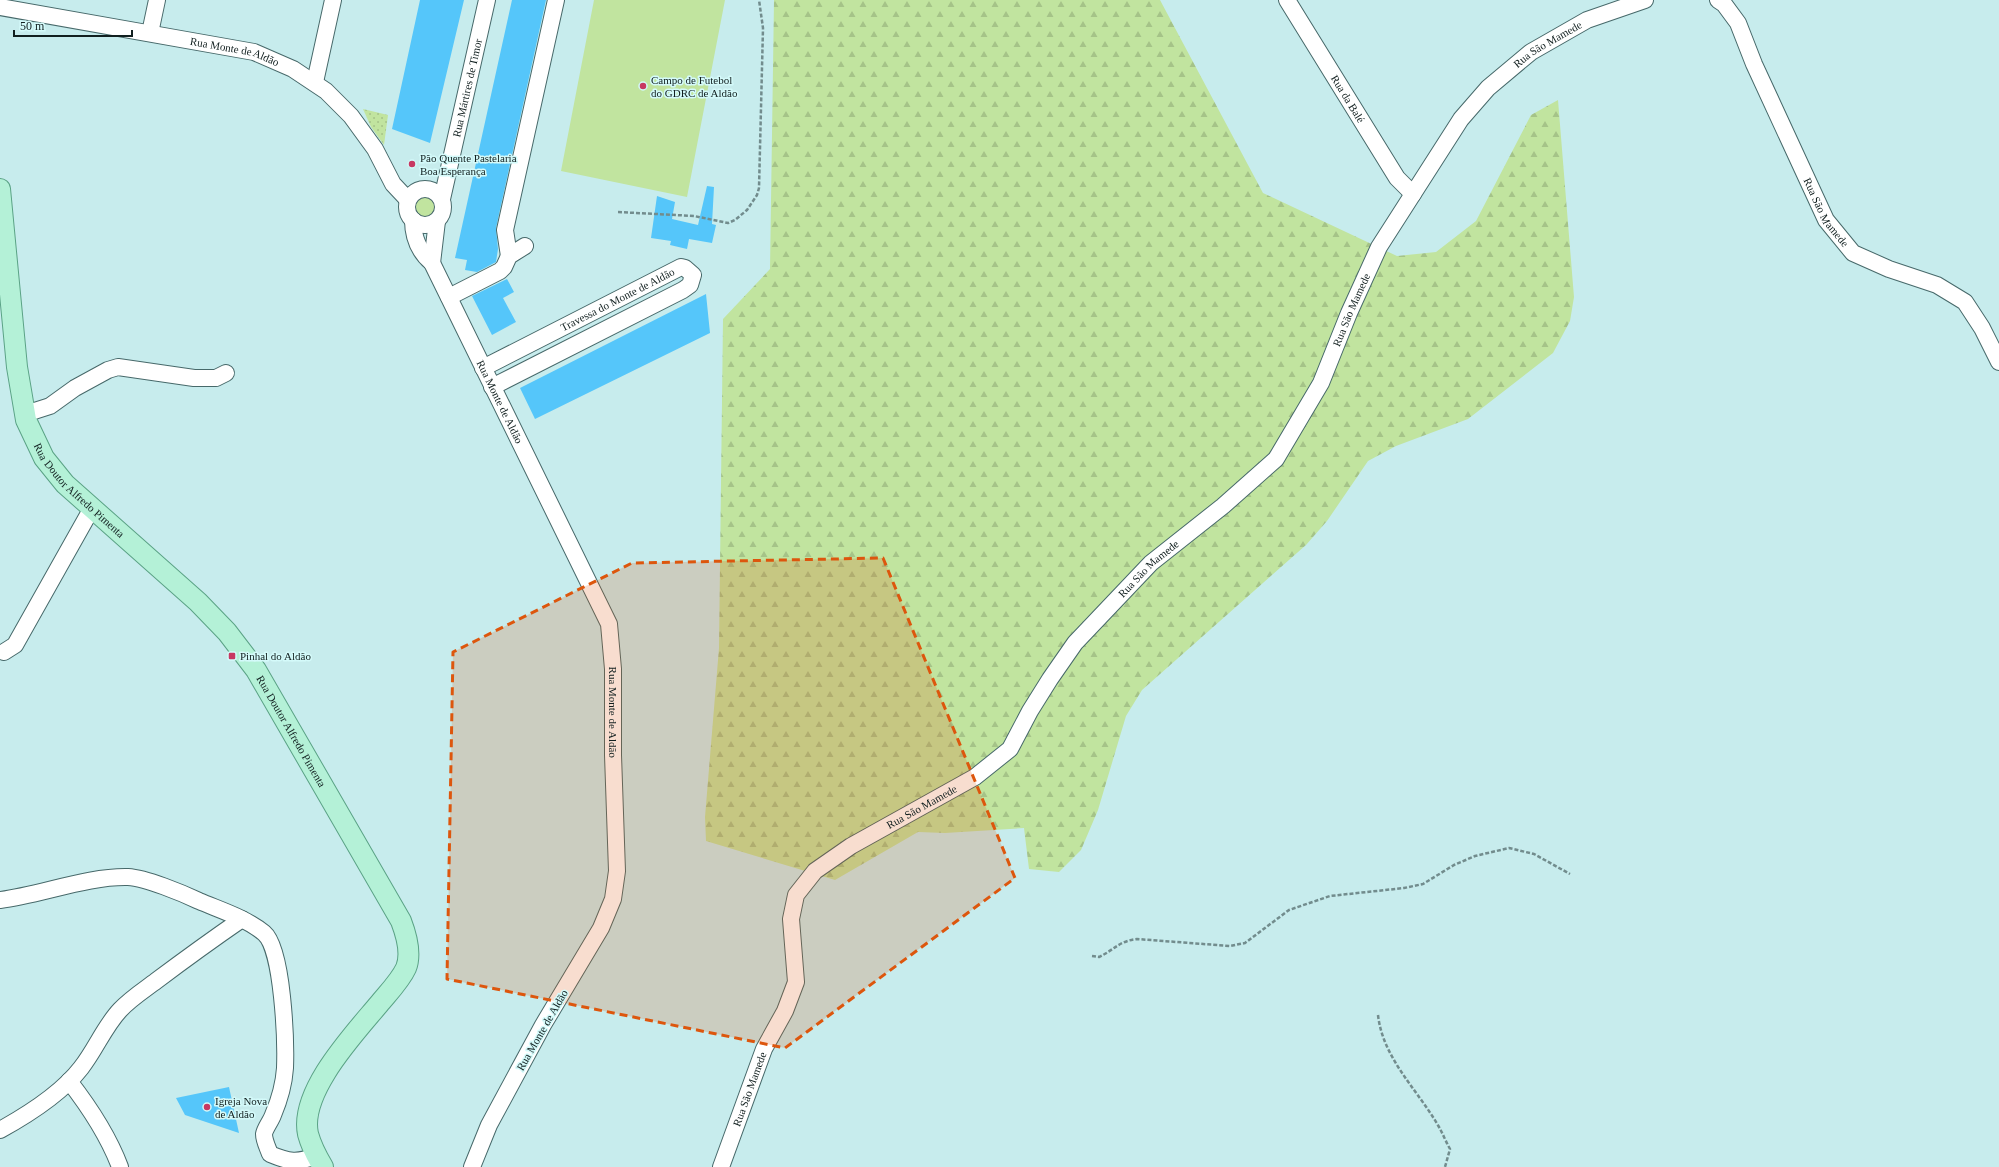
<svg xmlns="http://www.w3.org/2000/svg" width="1999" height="1167" viewBox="0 0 1999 1167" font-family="'Times New Roman',serif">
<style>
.green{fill:#c1e49f}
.forest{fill:url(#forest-firs)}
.park{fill:url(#park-dots)}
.building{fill:#55c6fa}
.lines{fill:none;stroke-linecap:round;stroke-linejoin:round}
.minor-casing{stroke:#47696a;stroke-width:18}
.major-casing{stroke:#5aa285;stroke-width:22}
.path{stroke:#728c8d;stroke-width:2.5;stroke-dasharray:4 2;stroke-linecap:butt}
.minor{stroke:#fff;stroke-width:16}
.major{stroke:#b4f1d7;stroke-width:20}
.marked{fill:#dd560d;fill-opacity:0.2;stroke:#dd560d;stroke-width:3;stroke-dasharray:8 5;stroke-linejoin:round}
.poi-dot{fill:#c73862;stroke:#d4fafa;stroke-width:1.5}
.labels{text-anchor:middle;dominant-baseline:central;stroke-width:3;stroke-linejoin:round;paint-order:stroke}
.street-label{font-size:11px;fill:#111f1f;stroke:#d4fafa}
.poi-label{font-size:11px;fill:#111f1f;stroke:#d4fafa;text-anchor:start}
</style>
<defs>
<pattern id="forest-firs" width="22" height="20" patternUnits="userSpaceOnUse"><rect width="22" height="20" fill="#c1e49f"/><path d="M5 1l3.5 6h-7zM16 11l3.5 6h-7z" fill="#a5c388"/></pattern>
<pattern id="park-dots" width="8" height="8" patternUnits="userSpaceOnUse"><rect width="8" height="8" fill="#c1e49f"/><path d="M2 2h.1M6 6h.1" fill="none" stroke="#a5c388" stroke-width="1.8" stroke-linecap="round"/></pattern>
</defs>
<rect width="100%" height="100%" fill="#c7eced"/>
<!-- green -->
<path class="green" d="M 594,0 L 725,0 L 687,197 L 561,171 Z
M414 207a11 11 0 1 1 22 0a11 11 0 1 1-22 0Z"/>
<!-- forest -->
<path class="forest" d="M 774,0 L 1160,0 L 1263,193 L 1397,256 L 1436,252 L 1476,221 L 1531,115 L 1558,100 L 1574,297 L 1570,321 L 1553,353 L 1468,419 L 1396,446 L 1368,461 L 1327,521 L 1306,545 L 1142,690 L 1126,716 L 1098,810 L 1081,850 L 1059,872 L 1029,869 L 1024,828 L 945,833 L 918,832 L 835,880 L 706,841 L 705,817 L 719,648 L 723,319 L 770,269 Z"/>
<!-- park -->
<path class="park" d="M 363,109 L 388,115 L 384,145 L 371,127 Z"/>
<!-- building -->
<path class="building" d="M 420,0 L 464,0 L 430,143 L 392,129 Z
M 512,0 L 546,0 L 496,228 L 498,249 L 496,262 L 477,272 L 465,270 L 467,260 L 455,258 Z
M 707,186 L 714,187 L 712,224 L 716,225 L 712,243 L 689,239 L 687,249 L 670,245 L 671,241 L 651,238 L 657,196 L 675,202 L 672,219 L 698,225 Z
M 507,279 L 514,292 L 503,298 L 516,322 L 492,335 L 472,296 Z
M 706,294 L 710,333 L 535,419 L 520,388 Z
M 229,1087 L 239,1133 L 185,1115 L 176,1098 Z"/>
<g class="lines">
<!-- minor casing -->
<g class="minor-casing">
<g id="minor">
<path id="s1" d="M 1287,0 L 1397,178 L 1413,194"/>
<path id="s2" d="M 1718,0 L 1724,4 L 1738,23 L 1754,64 L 1826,220 L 1853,253 L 1889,269 L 1937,285 L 1965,302 L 1982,328 L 1999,362"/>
<path id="s3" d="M 0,7 L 254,52 L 293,69 L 326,91 L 351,116 L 375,149 L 393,184 L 408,200"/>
<path d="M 150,33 L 157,0"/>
<path d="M 315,82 L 333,0"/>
<circle cx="425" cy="207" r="18"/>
<path id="s4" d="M 442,199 L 487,0"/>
<path id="s5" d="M 413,220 C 413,237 419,252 432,263 L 609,624 L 613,669 L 613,755 L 617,871 L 613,899 L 601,928 L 543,1025 L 489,1125 L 472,1167"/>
<path d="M 509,256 L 505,230 L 556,0"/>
<path d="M 432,263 L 437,221"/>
<path d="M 449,297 L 500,271 L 504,267 L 509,256 L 525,246"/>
<path id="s6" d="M 483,368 L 681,267 L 685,268 L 693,275 L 690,285 L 683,290 L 492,387"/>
<path d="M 25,414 L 50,406 L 75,388 L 108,370 L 118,367 L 194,378 L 216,378 L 226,373"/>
<path d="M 4,652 L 15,645 L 92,508"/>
<path d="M 0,900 C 40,895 88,876 128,877 C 146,878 182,893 199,901 C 220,910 246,918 264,933 C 283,949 286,1042 285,1068 C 284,1083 279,1101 273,1115 C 271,1121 265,1128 264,1134 C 264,1141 268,1148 270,1154 C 289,1162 297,1163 316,1156"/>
<path d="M 69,1081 C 90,1108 108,1135 120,1167"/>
<path d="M 0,1130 C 29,1114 61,1094 81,1068 C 96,1049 104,1027 120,1010 C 130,999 144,990 156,981 C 184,960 213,939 242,919"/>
<path id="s7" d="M 721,1167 L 764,1049 L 785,1011 L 796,982 L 791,919 L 796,895 L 815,871 L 851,846 L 975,777 L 1010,749 L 1030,711 L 1050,679 L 1075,643 L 1151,563 L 1223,506 L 1276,459 L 1321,383 L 1349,313 L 1379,247 L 1461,119 L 1488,88 L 1531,52 L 1587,20 L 1645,0"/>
</g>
</g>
<!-- major casing -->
<g class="major-casing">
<g id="major">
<path id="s8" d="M 0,189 L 17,367 L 26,420 L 44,458 L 65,484 L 198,602 L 227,632 L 256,670 L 401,921 C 406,934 412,953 406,968 C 400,981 388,993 379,1004 C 354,1034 299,1092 308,1134 C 311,1145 317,1157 323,1167"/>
</g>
</g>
<!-- path -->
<path class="path" d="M 618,212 L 694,216 L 728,223 L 735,220 L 747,210 L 757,195 L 759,188 L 763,28 L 759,0
M 1092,956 L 1099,957 C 1114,950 1119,941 1137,939 L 1230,946 L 1245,943 L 1289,910 L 1330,896 L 1404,888 L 1423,884 L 1454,865 L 1475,856 L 1509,848 L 1534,854 L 1570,874
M 1378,1015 C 1383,1059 1418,1090 1439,1127 C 1443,1134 1446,1142 1450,1149 L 1445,1167"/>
<!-- minor -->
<use href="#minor" class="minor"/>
<!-- major -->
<use href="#major" class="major"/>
</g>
<!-- marked area -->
<path class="marked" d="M 883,558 L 1015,878 L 785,1048 L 447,979 L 453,652 L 632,563 Z"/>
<!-- markers -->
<g class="poi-dot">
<circle cx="643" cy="86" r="4"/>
<circle cx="412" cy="164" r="4"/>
<rect x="228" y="652" width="8" height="8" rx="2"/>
<circle cx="207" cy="1107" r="4"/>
</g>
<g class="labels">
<!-- street labels -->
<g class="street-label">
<text stroke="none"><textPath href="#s7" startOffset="1450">Rua São Mamede</textPath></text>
<text stroke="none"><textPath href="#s3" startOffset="239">Rua Monte de Aldão</textPath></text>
<text stroke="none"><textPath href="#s4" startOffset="114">Rua Mártires de Timor</textPath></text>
<text stroke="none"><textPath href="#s1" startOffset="116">Rua da Balé</textPath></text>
<text stroke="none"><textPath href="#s2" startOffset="240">Rua São Mamede</textPath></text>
<text stroke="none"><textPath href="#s6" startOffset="151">Travessa do Monte de Aldão</textPath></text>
<text stroke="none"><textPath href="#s7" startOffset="1114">Rua São Mamede</textPath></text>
<text stroke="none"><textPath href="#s5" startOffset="203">Rua Monte de Aldão</textPath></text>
<text stroke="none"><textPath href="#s8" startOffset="322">Rua Doutor Alfredo Pimenta</textPath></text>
<text stroke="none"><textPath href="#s7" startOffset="778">Rua São Mamede</textPath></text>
<text stroke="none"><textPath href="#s5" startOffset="539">Rua Monte de Aldão</textPath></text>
<text stroke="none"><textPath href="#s8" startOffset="646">Rua Doutor Alfredo Pimenta</textPath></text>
<text stroke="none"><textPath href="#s7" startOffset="443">Rua São Mamede</textPath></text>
<text transform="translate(542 1030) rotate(-60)">Rua Monte de Aldão</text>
<text stroke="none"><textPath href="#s7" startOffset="83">Rua São Mamede</textPath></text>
</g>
<!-- poi labels -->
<g class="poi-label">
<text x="651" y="80">Campo de Futebol<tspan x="651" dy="13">do GDRC de Aldão</tspan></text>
<text x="420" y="158">Pão Quente Pastelaria<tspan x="420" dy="13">Boa Esperança</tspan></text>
<text x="240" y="656">Pinhal do Aldão</text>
<text x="215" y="1101">Igreja Nova<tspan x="215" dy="13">de Aldão</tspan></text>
</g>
</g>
<!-- scale -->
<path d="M14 30v6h118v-6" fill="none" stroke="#111f1f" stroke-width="2"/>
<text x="20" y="30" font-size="12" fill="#111f1f" stroke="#d4fafa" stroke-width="3" paint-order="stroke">50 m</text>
</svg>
